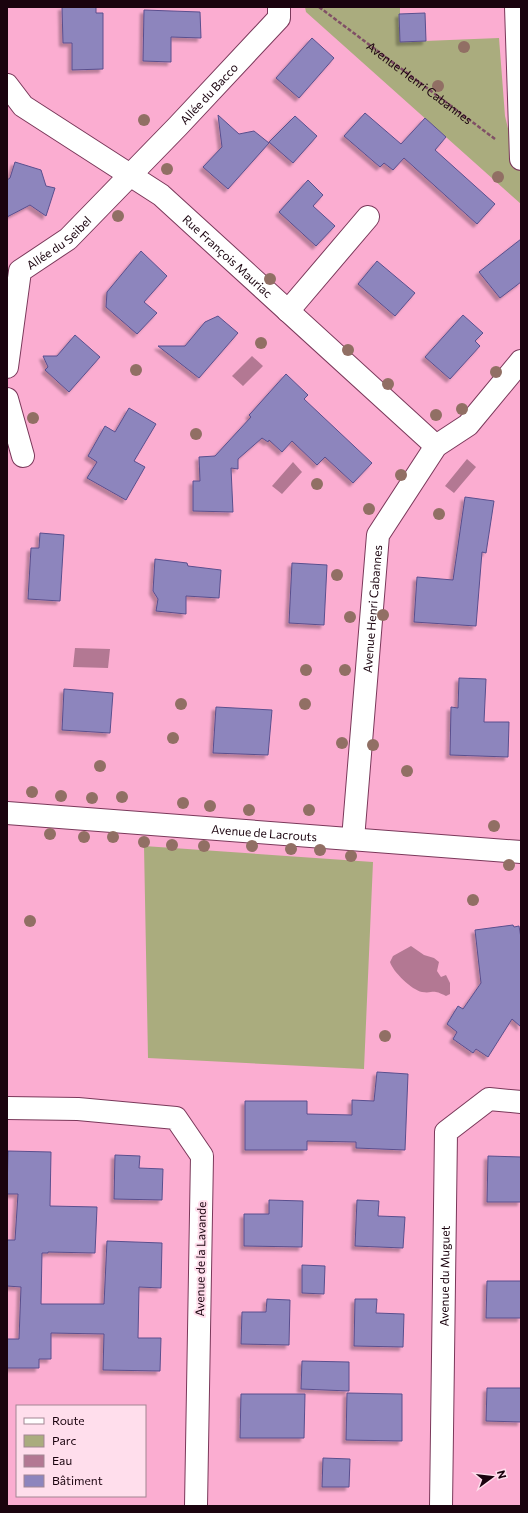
<svg xmlns="http://www.w3.org/2000/svg" width="528" height="1513" viewBox="0 0 528 1513" font-family="Commissioner,sans-serif">
<style>
.green{fill:#aaac7e}
.water{fill:#b37893}
.building{fill:#8d85bd;stroke:#5a4f8e;filter:url(#shadow)}
.lines{fill:none;stroke-linecap:round;stroke-linejoin:round}
.minor-casing{stroke:#7a385a;stroke-width:24}
.path{stroke:#805066;stroke-width:2.5;stroke-dasharray:4 2;stroke-linecap:butt}
.minor{stroke:#fff;stroke-width:22}
.tree{fill:#916f64}
.labels{text-anchor:middle;dominant-baseline:central;stroke-width:4;stroke-linejoin:round;paint-order:stroke}
.street-label{font-size:12px;fill:#1a030e;stroke:#ffdeec}
</style>
<defs>
<filter id="shadow"><feDropShadow dx="-3.5" dy="3.5" stdDeviation="1" flood-color="#0004"/></filter>
</defs>
<rect width="100%" height="100%" fill="#fbadd1"/>
<!-- green -->
<path class="green" d="M 305,7 L 400,7 L 400,42 L 499,38 L 505,116 L 514,154 L 521,164 L 521,204 L 306,12 Z
M 144,846 L 373,862 L 364,1069 L 148,1058 Z"/>
<!-- water -->
<path class="water" d="M 252,356 L 263,366 L 243,386 L 232,376 Z
M 467,459 L 476,467 L 454,493 L 445,486 Z
M 293,462 L 302,472 L 282,494 L 272,486 Z
M 75,648 L 110,649 L 108,668 L 73,667 Z
M 411,946 L 424,955 L 434,958 L 439,962 L 437,971 L 441,977 L 446,975 L 450,983 L 450,994 L 446,996 C 431,988 434,994 422,992 C 412,990 393,972 390,962 L 393,956 Z"/>
<!-- building -->
<path class="building" d="M 62,7 L 96,7 L 96,13 L 103,13 L 103,69 L 72,70 L 72,43 L 63,43 Z
M 144,10 L 200,12 L 201,38 L 171,37 L 171,62 L 143,61 Z
M 425,13 L 426,41 L 400,42 L 399,14 Z
M 312,38 L 334,58 L 299,98 L 276,78 Z
M 365,113 L 401,144 L 425,118 L 446,137 L 435,150 L 495,204 L 477,224 L 404,158 L 393,170 L 384,163 L 380,167 L 344,136 Z
M 218,115 L 239,134 L 254,131 L 269,143 L 228,189 L 203,167 L 222,147 Z
M 295,116 L 317,136 L 293,163 L 269,142 Z
M 15,162 L 41,170 L 46,186 L 55,188 L 46,216 L 30,205 L 7,217 L 7,180 L 10,178 Z
M 308,180 L 323,195 L 313,206 L 335,226 L 316,246 L 279,212 Z
M 521,239 L 521,282 L 500,298 L 479,272 Z
M 141,251 L 167,276 L 144,302 L 157,313 L 137,334 L 106,307 L 107,292 Z
M 377,261 L 415,293 L 395,316 L 358,284 Z
M 463,315 L 483,333 L 475,341 L 480,346 L 450,379 L 425,357 Z
M 218,316 L 238,333 L 199,378 L 158,346 L 185,346 L 205,322 Z
M 75,335 L 100,357 L 69,392 L 45,370 L 48,367 L 43,356 L 57,356 Z
M 286,374 L 308,395 L 304,399 L 372,463 L 353,483 L 325,457 L 317,465 L 292,441 L 282,452 L 269,440 L 268,442 L 262,438 L 238,459 L 238,469 L 231,468 L 233,512 L 193,511 L 193,481 L 200,481 L 199,457 L 215,456 L 251,417 L 249,415 L 251,413 Z
M 129,408 L 156,424 L 134,461 L 145,467 L 126,500 L 87,478 L 97,462 L 88,456 L 105,426 L 115,432 Z
M 465,497 L 494,501 L 486,553 L 482,552 L 476,626 L 414,622 L 417,577 L 453,580 Z
M 40,533 L 64,535 L 60,601 L 28,599 L 31,548 L 39,548 Z
M 155,559 L 187,563 L 188,566 L 221,570 L 219,598 L 186,596 L 186,614 L 156,611 L 158,599 L 153,591 Z
M 292,563 L 327,565 L 324,625 L 289,623 Z
M 459,678 L 486,679 L 484,722 L 509,722 L 508,757 L 450,755 L 451,707 L 458,708 Z
M 64,689 L 113,693 L 110,733 L 62,730 Z
M 216,707 L 272,710 L 268,755 L 213,753 Z
M 513,925 L 514,927 L 519,926 L 521,938 L 521,1027 L 512,1019 L 488,1057 L 476,1049 L 473,1053 L 453,1039 L 457,1032 L 447,1024 L 458,1006 L 463,1009 L 481,983 L 475,930 Z
M 377,1072 L 408,1074 L 405,1150 L 356,1148 L 356,1142 L 307,1141 L 307,1150 L 245,1150 L 245,1101 L 307,1101 L 307,1114 L 352,1115 L 352,1100 L 374,1101 Z
M 8,1151 L 51,1152 L 50,1206 L 97,1207 L 95,1253 L 48,1252 L 48,1253 L 42,1253 L 41,1304 L 104,1304 L 107,1241 L 162,1243 L 161,1288 L 139,1287 L 138,1338 L 161,1338 L 160,1371 L 103,1370 L 104,1334 L 51,1333 L 51,1359 L 39,1359 L 39,1368 L 7,1368 L 7,1339 L 19,1339 L 21,1287 L 7,1286 L 7,1240 L 15,1240 L 18,1194 L 7,1194 Z
M 115,1155 L 140,1156 L 139,1168 L 163,1169 L 162,1200 L 114,1199 Z
M 488,1156 L 521,1157 L 521,1202 L 487,1202 Z
M 269,1200 L 303,1201 L 302,1247 L 244,1246 L 244,1214 L 269,1214 Z
M 357,1200 L 379,1201 L 378,1216 L 405,1217 L 403,1248 L 355,1246 Z
M 302,1265 L 325,1266 L 324,1294 L 302,1293 Z
M 487,1281 L 521,1281 L 521,1318 L 486,1318 Z
M 267,1299 L 290,1300 L 289,1345 L 241,1344 L 242,1312 L 266,1312 Z
M 355,1299 L 377,1299 L 376,1313 L 404,1314 L 403,1347 L 354,1346 Z
M 302,1361 L 349,1362 L 349,1391 L 301,1389 Z
M 487,1388 L 521,1388 L 521,1422 L 486,1421 Z
M 347,1393 L 402,1394 L 402,1441 L 346,1440 Z
M 241,1394 L 305,1394 L 304,1438 L 240,1438 Z
M 323,1458 L 350,1459 L 349,1487 L 322,1487 Z"/>
<g class="lines">
<!-- minor casing -->
<g class="minor-casing">
<g id="minor">
<path d="M 516,7 L 521,159"/>
<path id="s2" d="M 7,85 L 23,106 L 161,195 L 436,446"/>
<path d="M 288,311 L 368,217"/>
<path id="s3" d="M 7,367 L 20,271 L 68,239 L 178,126 L 279,18 L 279,7"/>
<path d="M 7,399 L 23,456"/>
<path id="s4" d="M 7,813 L 521,852"/>
<path id="s5" d="M 353,839 L 378,535 L 436,446 L 468,425 L 521,361"/>
<path d="M 7,1108 L 78,1109 L 176,1118 L 202,1156 L 196,1506"/>
<path id="s6" d="M 441,1506 L 446,1132 L 489,1099 L 521,1102"/>
</g>
</g>
<!-- path -->
<path class="path" id="s1" d="M 319,7 L 495,139"/>
<!-- minor -->
<use href="#minor" class="minor"/>
</g>
<!-- trees -->
<g class="tree">
<circle cx="464" cy="47" r="6"/>
<circle cx="438" cy="86" r="6"/>
<circle cx="144" cy="120" r="6"/>
<circle cx="167" cy="169" r="6"/>
<circle cx="498" cy="177" r="6"/>
<circle cx="118" cy="216" r="6"/>
<circle cx="270" cy="279" r="6"/>
<circle cx="261" cy="343" r="6"/>
<circle cx="348" cy="350" r="6"/>
<circle cx="136" cy="370" r="6"/>
<circle cx="496" cy="372" r="6"/>
<circle cx="388" cy="384" r="6"/>
<circle cx="462" cy="409" r="6"/>
<circle cx="436" cy="415" r="6"/>
<circle cx="33" cy="418" r="6"/>
<circle cx="196" cy="434" r="6"/>
<circle cx="401" cy="475" r="6"/>
<circle cx="317" cy="484" r="6"/>
<circle cx="369" cy="509" r="6"/>
<circle cx="439" cy="514" r="6"/>
<circle cx="337" cy="575" r="6"/>
<circle cx="383" cy="615" r="6"/>
<circle cx="350" cy="617" r="6"/>
<circle cx="306" cy="670" r="6"/>
<circle cx="345" cy="670" r="6"/>
<circle cx="181" cy="704" r="6"/>
<circle cx="305" cy="704" r="6"/>
<circle cx="173" cy="738" r="6"/>
<circle cx="342" cy="743" r="6"/>
<circle cx="373" cy="745" r="6"/>
<circle cx="100" cy="766" r="6"/>
<circle cx="407" cy="771" r="6"/>
<circle cx="32" cy="792" r="6"/>
<circle cx="61" cy="796" r="6"/>
<circle cx="122" cy="797" r="6"/>
<circle cx="92" cy="798" r="6"/>
<circle cx="183" cy="803" r="6"/>
<circle cx="210" cy="806" r="6"/>
<circle cx="249" cy="810" r="6"/>
<circle cx="309" cy="810" r="6"/>
<circle cx="494" cy="826" r="6"/>
<circle cx="50" cy="834" r="6"/>
<circle cx="84" cy="837" r="6"/>
<circle cx="113" cy="837" r="6"/>
<circle cx="144" cy="842" r="6"/>
<circle cx="172" cy="845" r="6"/>
<circle cx="204" cy="846" r="6"/>
<circle cx="252" cy="846" r="6"/>
<circle cx="291" cy="849" r="6"/>
<circle cx="320" cy="850" r="6"/>
<circle cx="351" cy="856" r="6"/>
<circle cx="509" cy="865" r="6"/>
<circle cx="473" cy="900" r="6"/>
<circle cx="30" cy="921" r="6"/>
<circle cx="385" cy="1036" r="6"/>
</g>
<g class="labels">
<!-- street labels -->
<g class="street-label">
<text stroke="none"><textPath href="#s1" startOffset="126">Avenue Henri Cabannes</textPath></text>
<text stroke="none"><textPath href="#s3" startOffset="357">Allée du Bacco</textPath></text>
<text stroke="none"><textPath href="#s3" startOffset="145">Allée du Seibel</textPath></text>
<text stroke="none"><textPath href="#s2" startOffset="281">Rue François Mauriac</textPath></text>
<text stroke="none"><textPath href="#s5" startOffset="231">Avenue Henri Cabannes</textPath></text>
<text stroke="none"><textPath href="#s4" startOffset="258">Avenue de Lacrouts</textPath></text>
<text transform="translate(200 1259) rotate(-89)">Avenue de la Lavande</text>
<text stroke="none"><textPath href="#s6" startOffset="230">Avenue du Muguet</textPath></text>
</g>
</g>
<!-- border -->
<rect width="528" height="1513" fill="none" stroke="#1a030e" stroke-width="16"/>
<!-- legend -->
<rect x="16" y="1405" width="130" height="92" fill="#ffdeec" stroke="#a38693"/>
<rect x="24" y="1418" width="20" height="6" fill="#ffffff" stroke="#a38693"/>
<text x="52" y="1425" font-size="12" fill="#1a030e">Route</text>
<rect x="24" y="1435" width="20" height="12" fill="#aaac7e" stroke="#a38693"/>
<text x="52" y="1445" font-size="12" fill="#1a030e">Parc</text>
<rect x="24" y="1455" width="20" height="12" fill="#b37893" stroke="#a38693"/>
<text x="52" y="1465" font-size="12" fill="#1a030e">Eau</text>
<rect x="24" y="1475" width="20" height="12" fill="#8d85bd" stroke="#a38693"/>
<text x="52" y="1485" font-size="12" fill="#1a030e">Bâtiment</text>
<!-- north arrow -->
<g transform="translate(492 1477) rotate(75)" stroke="#ffdeec" stroke-width="3" paint-order="stroke">
<path d="M0-3L7 15L0 10L-7 15Z" fill="#1a030e"/>
<text y="-6" font-size="11" font-weight="bold" text-anchor="middle" fill="#1a030e">N</text>
</g>
</svg>
